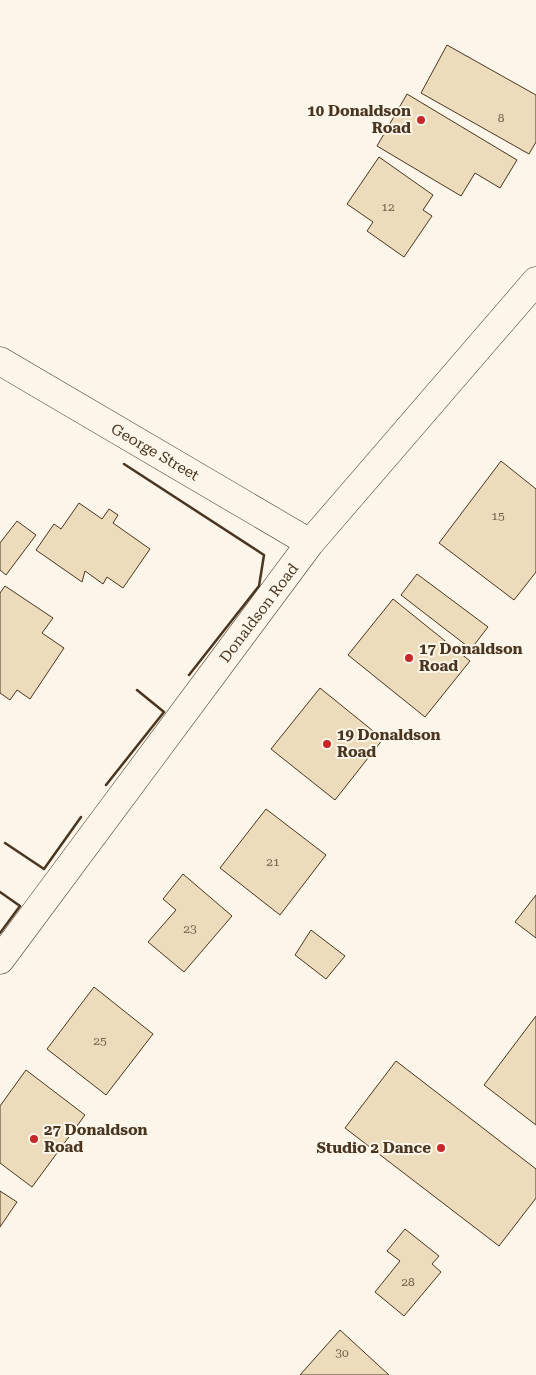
<svg xmlns="http://www.w3.org/2000/svg" width="536" height="1375" viewBox="0 0 536 1375" font-family="'Roboto Serif',serif">
<style>
.building{fill:#ecdcbc;stroke:#4a3520}
.lines{fill:none;stroke-linecap:round;stroke-linejoin:round}
.minor-casing{stroke:#4a3520;stroke-width:29}
.minor{stroke:#fbf6e9;stroke-width:28}
.wall{stroke:#4a3520;stroke-width:2.5}
.poi-dot{fill:#c62828;stroke:#fbf6e9;stroke-width:2}
.labels{text-anchor:middle;dominant-baseline:central;stroke-width:4;stroke-linejoin:round;paint-order:stroke}
.number-label{font-size:12px;fill:#725f47}
.poi-label{font-size:15px;font-weight:bold;fill:#4a3520;stroke:#fbf6e9;text-anchor:start}
.street-label{font-size:15px;fill:#4a3520;stroke:#fbf6e9}
</style>
<rect width="100%" height="100%" fill="#fbf6e9"/>
<!-- building -->
<path class="building" d="M 447,45 L 536,95 L 536,142 L 529,154 L 421,93 Z
M 407,94 L 517,160 L 500,188 L 475,173 L 461,196 L 377,146 Z
M 379,157 L 433,195 L 423,210 L 432,216 L 404,257 L 367,231 L 373,222 L 347,204 Z
M 501,461 L 536,489 L 536,572 L 514,600 L 439,543 Z
M 79,503 L 102,519 L 109,509 L 118,515 L 113,523 L 150,549 L 123,588 L 107,577 L 103,584 L 85,571 L 82,582 L 36,550 L 54,524 L 61,529 Z
M 17,521 L 36,535 L 6,575 L 0,570 L 0,543 Z
M 417,574 L 488,627 L 471,649 L 401,595 Z
M 5,586 L 53,618 L 42,633 L 64,648 L 30,699 L 17,690 L 10,700 L 0,693 L 0,593 Z
M 393,599 L 470,661 L 425,717 L 348,655 Z
M 320,688 L 383,739 L 335,800 L 271,749 Z
M 266,809 L 326,855 L 280,915 L 220,868 Z
M 183,874 L 232,916 L 184,972 L 148,942 L 176,910 L 163,899 Z
M 536,895 L 536,938 L 515,922 Z
M 311,930 L 345,956 L 326,979 L 295,955 Z
M 94,987 L 153,1034 L 106,1095 L 47,1049 Z
M 536,1016 L 536,1125 L 484,1085 Z
M 396,1061 L 536,1169 L 536,1198 L 499,1246 L 345,1128 Z
M 26,1070 L 85,1115 L 32,1187 L 0,1163 L 0,1106 Z
M 0,1191 L 17,1202 L 0,1227 Z
M 405,1229 L 439,1256 L 432,1264 L 441,1272 L 404,1316 L 375,1292 L 400,1261 L 387,1251 Z
M 340,1330 L 389,1375 L 300,1375 Z"/>
<g class="lines">
<!-- minor casing -->
<g class="minor-casing">
<path id="minor" d="M 0,361 L 310,543
M 0,960 L 310,543 L 536,281"/>
</g>
<!-- minor -->
<use href="#minor" class="minor"/>
<!-- wall -->
<path class="wall" d="M 124,464 L 264,555 L 259,586 L 189,675
M 106,785 L 164,712 L 137,690
M 5,843 L 44,869 L 81,817
M 0,892 L 20,906 L 0,933"/>
</g>
<!-- markers -->
<g class="poi-dot">
<circle cx="421" cy="120" r="5"/>
<circle cx="409" cy="658" r="5"/>
<circle cx="327" cy="744" r="5"/>
<circle cx="34" cy="1139" r="5"/>
<circle cx="441" cy="1148" r="5"/>
</g>
<g class="labels">
<!-- number labels -->
<g class="number-label">
<text x="501" y="118">8</text>
<text x="388" y="207">12</text>
<text x="498" y="516">15</text>
<text x="273" y="862">21</text>
<text x="190" y="929">23</text>
<text x="100" y="1041">25</text>
<text x="408" y="1282">28</text>
<text x="342" y="1353">30</text>
</g>
<!-- poi labels -->
<g class="poi-label">
<text x="411" y="111" text-anchor="end">10 Donaldson<tspan x="411" dy="17">Road</tspan></text>
<text x="419" y="649">17 Donaldson<tspan x="419" dy="17">Road</tspan></text>
<text x="337" y="735">19 Donaldson<tspan x="337" dy="17">Road</tspan></text>
<text x="44" y="1130">27 Donaldson<tspan x="44" dy="17">Road</tspan></text>
<text x="431" y="1148" text-anchor="end">Studio 2 Dance</text>
</g>
<!-- street labels -->
<g class="street-label">
<text transform="translate(155 452) rotate(30)">George Street</text>
<text transform="translate(259 613) rotate(-53)">Donaldson Road</text>
</g>
</g>
</svg>
